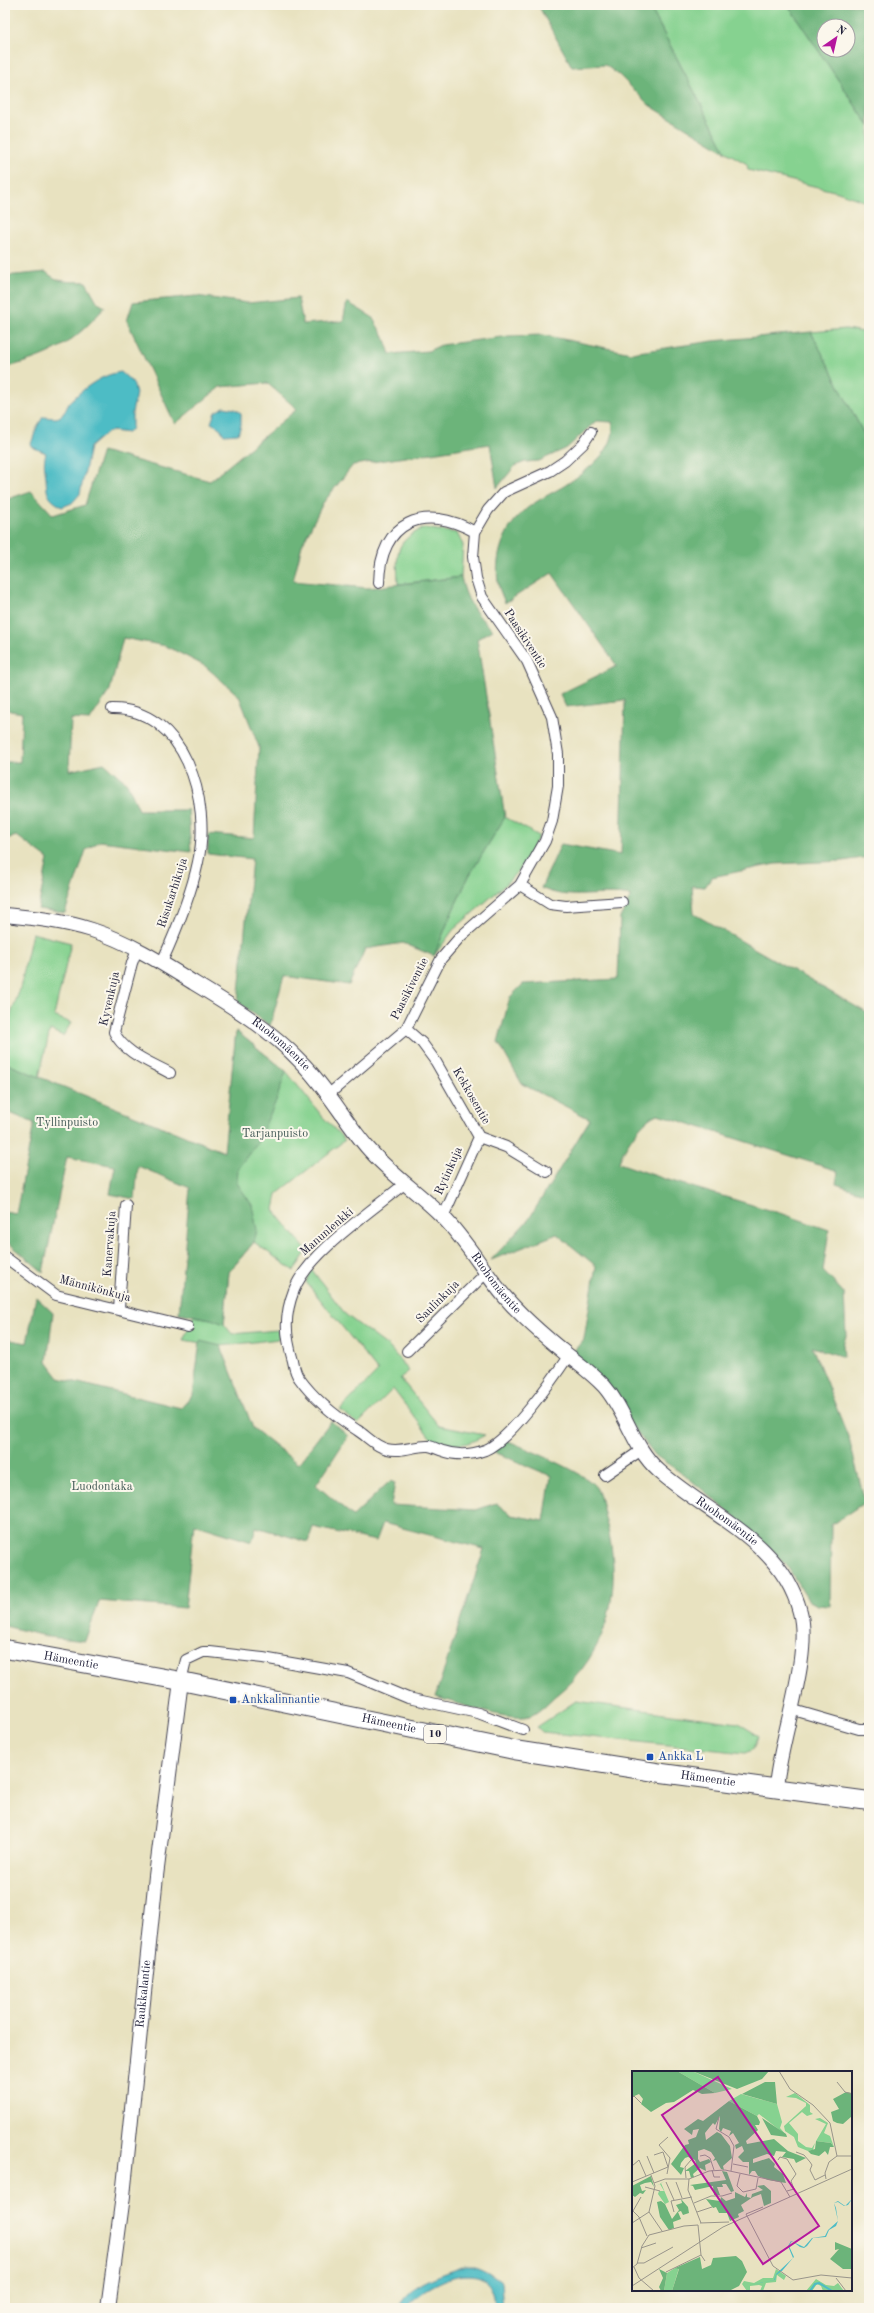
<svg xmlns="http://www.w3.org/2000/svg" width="874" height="2313" viewBox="0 0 874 2313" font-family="'Old Standard TT',serif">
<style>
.green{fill:#86d290;stroke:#547a66}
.forest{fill:#6cb47a;stroke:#476b5a;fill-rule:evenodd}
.water{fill:#4ebcc5;stroke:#386f80}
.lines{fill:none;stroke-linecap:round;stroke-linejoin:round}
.street-casing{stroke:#403f4f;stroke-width:12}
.secondary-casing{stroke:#403f4f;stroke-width:16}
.highway-casing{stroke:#403f4f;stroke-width:20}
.street{stroke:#fff;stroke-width:10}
.secondary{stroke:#fff;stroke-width:14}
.highway{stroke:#fff;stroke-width:18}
.transit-dot{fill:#1a4fb4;stroke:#fbf7ec;stroke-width:1.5}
.labels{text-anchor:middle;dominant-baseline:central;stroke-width:4;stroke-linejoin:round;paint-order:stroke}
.shield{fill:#fbf7ec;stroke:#636270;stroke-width:1}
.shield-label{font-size:11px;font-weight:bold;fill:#22223b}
.street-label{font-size:12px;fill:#22223b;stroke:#fbf7ec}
.park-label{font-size:12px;fill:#405754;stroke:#fbf7ec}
.transit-label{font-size:12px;fill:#164399;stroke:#fbf7ec;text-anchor:start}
.inset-river{fill:none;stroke:#4ebcc5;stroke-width:2}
.inset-road{fill:none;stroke:#99958b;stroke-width:1}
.view{fill:#b5179e;fill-opacity:0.15;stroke:#b5179e;stroke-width:2}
.inset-edge{fill:none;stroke:#22223b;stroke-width:2}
</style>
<rect width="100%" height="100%" fill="#fbf7ec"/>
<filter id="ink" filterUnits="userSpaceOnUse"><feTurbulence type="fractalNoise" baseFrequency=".025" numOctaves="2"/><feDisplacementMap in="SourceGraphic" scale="8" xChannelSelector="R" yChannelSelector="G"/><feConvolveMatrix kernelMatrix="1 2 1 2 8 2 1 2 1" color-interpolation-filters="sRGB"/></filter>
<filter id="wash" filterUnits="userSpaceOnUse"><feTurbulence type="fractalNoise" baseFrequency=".012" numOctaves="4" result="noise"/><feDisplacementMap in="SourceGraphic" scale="16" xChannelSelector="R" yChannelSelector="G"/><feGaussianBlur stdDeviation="0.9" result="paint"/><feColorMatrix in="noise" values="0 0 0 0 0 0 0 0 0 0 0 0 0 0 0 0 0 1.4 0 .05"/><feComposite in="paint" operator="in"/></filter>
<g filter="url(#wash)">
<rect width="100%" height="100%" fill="#e8e2c0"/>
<!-- green -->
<path class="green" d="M 649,5 L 788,5 L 869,126 L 869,203 L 838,192 L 748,170 L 747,164 L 726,152 Z
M 846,329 L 869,333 L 869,444 L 811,332 Z
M 424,528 L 457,533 L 463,545 L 461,577 L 398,584 C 397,554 393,542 424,528 Z
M 505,817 L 539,836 L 523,865 L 505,885 L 453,930 L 434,956 L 452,912 L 469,876 Z
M 32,933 L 71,943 L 54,1016 L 71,1023 L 63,1036 L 50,1030 L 39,1077 L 5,1063 L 5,1031 L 20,989 Z
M 236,1031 L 286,1071 L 322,1116 L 345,1140 L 277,1194 L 274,1210 L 307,1251 L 294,1271 L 254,1242 L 229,1272 L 224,1324 L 232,1334 L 278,1330 L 279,1339 L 221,1346 L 183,1340 L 194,1316 L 211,1319 Z
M 312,1270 L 346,1315 L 389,1347 L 409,1371 L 400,1378 L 439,1426 L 485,1435 C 464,1447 457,1446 433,1441 L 393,1389 L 358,1424 L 340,1410 L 378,1371 L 306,1282 Z
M 576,1701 L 738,1723 L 759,1736 L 752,1750 L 745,1753 L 542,1732 L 537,1727 Z"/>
<!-- forest -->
<path class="forest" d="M 538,5 L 649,5 L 726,152 L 649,105 L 619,75 L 605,65 L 572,67 Z
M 788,5 L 869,5 L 869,126 ZM 824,26 L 848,26 L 848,50 L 824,50 Z
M 46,272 C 59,284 70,281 86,282 L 98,303 L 105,307 C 71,345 54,354 5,368 L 5,276 Z
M 196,296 L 248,303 L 298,298 L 303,324 L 343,321 L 347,302 L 372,317 L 384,337 L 390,354 L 428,351 L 441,345 L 509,336 L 543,335 L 631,353 L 713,341 L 811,332 L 869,444 L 869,857 L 843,861 L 775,864 L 712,877 L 705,887 L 692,886 L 694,914 L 869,1014 L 869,1195 L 836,1184 L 838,1172 L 835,1170 L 658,1114 C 644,1117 622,1149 619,1163 L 665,1179 L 786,1215 L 829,1230 L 823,1271 L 844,1293 L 846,1336 L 843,1345 L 844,1357 L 812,1347 L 849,1439 L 865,1502 L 831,1525 L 830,1606 L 817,1605 L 808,1600 L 787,1566 L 754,1533 L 686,1476 L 656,1456 L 573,1352 L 584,1339 L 596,1266 L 557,1234 L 491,1260 L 529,1219 L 590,1119 L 522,1084 L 498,1042 L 510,997 L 523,984 L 618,979 L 620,918 L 631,896 C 600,890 570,902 541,888 L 561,844 L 621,855 L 625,700 L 566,707 L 560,694 L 617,666 L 552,573 L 505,603 C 503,597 499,590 498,583 C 494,552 507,521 533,504 C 543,497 554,492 564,486 C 585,472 619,449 612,422 L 596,421 L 567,448 L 539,461 L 525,462 L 515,466 L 497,488 L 490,444 L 353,465 L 323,503 L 302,545 L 293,581 L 368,588 L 461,577 C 466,600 475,614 493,630 L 477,639 L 505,817 L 469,876 L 452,912 L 434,956 L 403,943 L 365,949 L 349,985 L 284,976 L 270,1026 L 238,1002 L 252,859 L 208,854 L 208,834 L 254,838 L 259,747 L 239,696 L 205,666 L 166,646 L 123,638 L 110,690 L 90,720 L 71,719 L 69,771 L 104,763 L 127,783 L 139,810 L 188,810 L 191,852 L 100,841 L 86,850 L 65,913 L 38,909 L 48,859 L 17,836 L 5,839 L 5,762 L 20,762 L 22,713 L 10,711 L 5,704 L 5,500 L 31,491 L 53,515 L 85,505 L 102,451 L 210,481 L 297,409 L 267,383 L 220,387 L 175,424 L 127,321 L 133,302 Z
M 236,1031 L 286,1071 L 276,1101 L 257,1143 L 238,1168 L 237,1183 L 252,1205 L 257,1230 L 254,1242 L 229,1272 L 224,1324 L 211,1319 L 179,1313 L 190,1188 L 138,1166 L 135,1199 L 110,1194 L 115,1166 L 67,1157 L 43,1272 L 5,1240 L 5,1212 L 16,1214 L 34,1123 L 5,1111 L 5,1063 L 224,1152 Z
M 36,1297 L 53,1313 L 47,1362 L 59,1378 L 181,1408 L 193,1395 L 200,1341 L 221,1346 L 253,1428 L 298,1464 L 331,1421 L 348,1436 L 316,1485 L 353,1516 L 390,1481 L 395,1483 L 391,1505 L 476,1510 L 496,1503 L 511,1515 L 544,1521 L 551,1476 L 492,1451 L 504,1439 C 523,1448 588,1472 597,1489 C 601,1497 603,1509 605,1518 C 624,1584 611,1652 555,1696 C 548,1702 538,1714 529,1716 C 506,1722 459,1703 435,1697 L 484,1549 L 383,1523 L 376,1541 L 313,1527 L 308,1542 L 256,1527 L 252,1542 L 194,1524 L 185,1608 L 99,1601 L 85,1641 L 49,1637 L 5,1626 L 5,1339 L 27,1343 Z"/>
<!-- water -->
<path class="water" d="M 121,372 L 133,383 L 136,393 L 132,413 L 132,428 L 128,433 L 112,431 L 106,433 L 90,447 L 80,494 L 72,503 L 62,507 C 47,498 47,495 46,478 C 45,469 43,463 46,453 L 32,447 L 31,444 L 37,427 L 43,417 C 48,417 55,419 59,417 C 65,415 67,404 72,400 C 85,387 103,374 121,372 Z
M 224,407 L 235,409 L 241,413 L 241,425 L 238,434 L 224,435 L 220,428 L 211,423 L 215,412 Z
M 465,2266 C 479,2266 489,2273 501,2282 L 503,2308 L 495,2308 C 494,2302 495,2295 492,2290 C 477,2256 420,2288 406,2308 L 398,2308 C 408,2283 442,2275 465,2266 Z"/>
</g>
<g filter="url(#ink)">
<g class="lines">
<!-- street casing -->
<g class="street-casing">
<path id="street" d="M 379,583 C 380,521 424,503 475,532
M 112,709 C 185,708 212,802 198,862 C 191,896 176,931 162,962
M 520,885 L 550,904 L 566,906 L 622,902
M 137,950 L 132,963 L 114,1032 C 124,1053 150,1062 170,1073
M 406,1029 L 422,1043 L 436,1062 L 479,1137 L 506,1147 L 547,1172
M 329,1094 L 406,1029 L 441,959 L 460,937 L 520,885 L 545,841 L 552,821 L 558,786 L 558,754 L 552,717 L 527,661 L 482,597 L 476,578 L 473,557 L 475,532 L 488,510 L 504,492 L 550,471 L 565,461 L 583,444 L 591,432
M 404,1184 C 372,1211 309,1252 294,1290 C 284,1316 285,1334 293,1361 C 294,1366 295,1373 299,1378 C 314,1399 335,1416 357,1430 C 367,1436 374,1446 387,1449 C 402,1453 415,1445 429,1446 C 434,1447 439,1450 443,1451 C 457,1456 471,1455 485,1450 C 510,1440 553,1379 569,1355
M 443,1217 L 479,1137
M 5,1257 L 56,1295 L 188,1327
M 119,1309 L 126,1205
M 407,1351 L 487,1272
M 605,1475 L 640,1451
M 181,1681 L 186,1660 L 203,1652 L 210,1652 L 263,1658 L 348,1673 L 408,1698 L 478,1713 L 523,1730
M 790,1709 L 859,1729 L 869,1729"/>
</g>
<!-- secondary casing -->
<g class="secondary-casing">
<g id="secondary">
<path id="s1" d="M 5,915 C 35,918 64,921 92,930 C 129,942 162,963 194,983 C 232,1006 270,1029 301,1062 C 327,1088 344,1120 367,1147 C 390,1174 418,1192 442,1216 C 466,1240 483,1271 505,1297 C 523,1318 544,1336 565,1353 C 579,1364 592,1373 604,1386 C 627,1412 632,1447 659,1471 C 708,1515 782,1541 800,1612 C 812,1656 780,1738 776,1787"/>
<path id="s2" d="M 108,2308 L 123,2196 L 156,1876 L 181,1681"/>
</g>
</g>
<!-- highway casing -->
<g class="highway-casing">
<g id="highway">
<path id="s3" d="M 5,1649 L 181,1681 L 514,1750 L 662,1773 L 869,1801"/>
</g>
</g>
<!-- street -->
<use href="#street" class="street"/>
<!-- secondary -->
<use href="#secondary" class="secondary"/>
<!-- highway -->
<use href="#highway" class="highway"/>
</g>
</g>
<!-- markers -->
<g class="transit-dot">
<rect x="229" y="1696" width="8" height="8" rx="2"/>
<rect x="646" y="1753" width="8" height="8" rx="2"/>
</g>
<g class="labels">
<!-- shield labels -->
<rect class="shield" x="424" y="1725" width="22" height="18" rx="3"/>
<g class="shield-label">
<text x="435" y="1734">10</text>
</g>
<!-- street labels -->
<g class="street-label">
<text transform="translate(525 639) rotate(57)">Paasikiventie</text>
<text transform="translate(173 893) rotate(-72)">Risukarhikuja</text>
<text transform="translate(410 989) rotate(-63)">Paasikiventie</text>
<text transform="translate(110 999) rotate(-77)">Kyvenkuja</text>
<text stroke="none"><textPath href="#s1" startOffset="310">Ruohomäentie</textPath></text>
<text transform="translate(471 1096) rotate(60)">Kekkosentie</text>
<text transform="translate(449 1171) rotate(-66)">Rytinkuja</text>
<text transform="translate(327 1232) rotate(-41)">Manunlenkki</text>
<text transform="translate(110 1244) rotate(-86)">Kanervakuja</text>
<text stroke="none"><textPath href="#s1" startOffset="633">Ruohomäentie</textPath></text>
<text transform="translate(95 1289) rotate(15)">Männikönkuja</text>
<text transform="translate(438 1302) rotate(-45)">Saulinkuja</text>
<text stroke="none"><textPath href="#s1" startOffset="969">Ruohomäentie</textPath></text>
<text stroke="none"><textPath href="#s3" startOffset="67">Hämeentie</textPath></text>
<text stroke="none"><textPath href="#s3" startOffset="391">Hämeentie</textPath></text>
<text stroke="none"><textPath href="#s3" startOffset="715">Hämeentie</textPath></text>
<text stroke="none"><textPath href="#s2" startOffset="316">Raukkalantie</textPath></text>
</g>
<!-- park labels -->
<g class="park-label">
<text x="67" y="1123">Tyllinpuisto</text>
<text x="275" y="1134">Tarjanpuisto</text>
<text x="102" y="1487">Luodontaka</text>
</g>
<!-- transit labels -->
<g class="transit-label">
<text x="241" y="1700">Ankkalinnantie</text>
<text x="658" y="1757">Ankka L</text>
</g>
</g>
<!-- overview -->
<g transform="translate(632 2071)">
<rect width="220" height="220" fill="#e8e2c0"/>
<path d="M 45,0 L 60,0 L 100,18 L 83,22 ZM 163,22 L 178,34 L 178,41 L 181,43 L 175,45 L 170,41 L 157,52 L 166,63 L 166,70 L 174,76 L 180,77 L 183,72 L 181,79 L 176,80 L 166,76 L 162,66 L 153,60 L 152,55 L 174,35 L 174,32 L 164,27 L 154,26 ZM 109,23 L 145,33 L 150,51 L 148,57 L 155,65 L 127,43 L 125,45 L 97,30 ZM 188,47 L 196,52 L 192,62 L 198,65 L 202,76 L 199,72 L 184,70 L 194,53 L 183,48 ZM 33,110 L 29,112 L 37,131 L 33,133 L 26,123 L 27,120 L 32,120 L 28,113 L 24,115 ZM 43,197 L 47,197 L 40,220 L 32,220 L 35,202 ZM 144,198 L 154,205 L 152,209 L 145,204 L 144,211 L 134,212 L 131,220 L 128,220 L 130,215 L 127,214 L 118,215 L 118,220 L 115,220 L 110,213 L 112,210 L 122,212 L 131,207 L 141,207 ZM 184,208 L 194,214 L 202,215 L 206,212 L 212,220 L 191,220 L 189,215 L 185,213 L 180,220 L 174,220 Z" fill="#86d290"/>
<path d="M 1,0 L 45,0 L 83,22 L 70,23 L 61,19 L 42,31 L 34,32 L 19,41 L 9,33 L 11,28 L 7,23 L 0,26 ZM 60,0 L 137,0 L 130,8 L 105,18 ZM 133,11 L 143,11 L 145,33 L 110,23 ZM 214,21 L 220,22 L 220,45 L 211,53 L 205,52 L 201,50 L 199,41 L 207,38 L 201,28 ZM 97,30 L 125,45 L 128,51 L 127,54 L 123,54 L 126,59 L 114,70 L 115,73 L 142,68 L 156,80 L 174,87 L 164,92 L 162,88 L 150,86 L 154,81 L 144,80 L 142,85 L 135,83 L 121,88 L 121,92 L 137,87 L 143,93 L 142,96 L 151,103 L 154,112 L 136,109 L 126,105 L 123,100 L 120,100 L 117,104 L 117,91 L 111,91 L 106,86 L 112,80 L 110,75 L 104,78 L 103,74 L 107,72 L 101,62 L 97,65 L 99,60 L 91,57 L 89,61 L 87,58 L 88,45 L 83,54 L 81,52 L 73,62 L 74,69 L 85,61 L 89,63 L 98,75 L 100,87 L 91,95 L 92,99 L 89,98 L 84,89 L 81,90 L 83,87 L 79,81 L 72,78 L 66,80 L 66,88 L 68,91 L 77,88 L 79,91 L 73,94 L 74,100 L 68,97 L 61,103 L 62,106 L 59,107 L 57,100 L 53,100 L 64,92 L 63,89 L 56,86 L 53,87 L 49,92 L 48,96 L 52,97 L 49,104 L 39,93 L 53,74 L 57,73 L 56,69 L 64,66 L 67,58 L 61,59 L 60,64 L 52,58 L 66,48 L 71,50 ZM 130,47 L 154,63 L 155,66 L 139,64 ZM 184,70 L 199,72 L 202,76 L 198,76 L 196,84 L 193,80 L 187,85 L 179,83 L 176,80 L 183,78 ZM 90,100 L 95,101 L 102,120 L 99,121 L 94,113 L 90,113 L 91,116 L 85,116 L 88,124 L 82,124 L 81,115 L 63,119 L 61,115 L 58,114 L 94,109 ZM 19,105 L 22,116 L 19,111 L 13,112 L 8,114 L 10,120 L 14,119 L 11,123 L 8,122 L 3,126 L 0,124 L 0,115 ZM 132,114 L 139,120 L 139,132 L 132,135 L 129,123 L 121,126 L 109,134 L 112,140 L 106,143 L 107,146 L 98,150 L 95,142 L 87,142 L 84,136 L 81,137 L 74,128 L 88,130 L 89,126 L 94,130 L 103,127 L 103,121 L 113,126 L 115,122 L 115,126 L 119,127 L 120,123 L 131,119 L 125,115 ZM 49,128 L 56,136 L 57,142 L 51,144 L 49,140 L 46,141 L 49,148 L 41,151 L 42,157 L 37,159 L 28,146 L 25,131 L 29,130 L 33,133 L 40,148 L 47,139 L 44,134 L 50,132 ZM 203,171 L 220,178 L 220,198 L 211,198 L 198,188 L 207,178 L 203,179 ZM 104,185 L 110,190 L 115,201 L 107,215 L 97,220 L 40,220 L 47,198 L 43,197 L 68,186 L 70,198 L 79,194 L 81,187 ZM 27,198 L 35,202 L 32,220 L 29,220 L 27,216 L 31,207 Z" fill="#6cb47a"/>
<path d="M 220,128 L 216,134 L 212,135 L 206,131 L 202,132 L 204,137 L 206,150 L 204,155 L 197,159 L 194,166 L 181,167 L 175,175 L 172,177 L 168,176 L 160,170 L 157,175 L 162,186 L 161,187 L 150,200 L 144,204 L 143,209 L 118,214 L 116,220 L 118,214 L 142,209 L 144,203 L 161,187 L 156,175 L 159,170 L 172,176 L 180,167 L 193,165 L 196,159 L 206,150 L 202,132 L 206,130 L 213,135 Z" fill="#4ebcc5"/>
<path class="inset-river" d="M 178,220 L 183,213 L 187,212 L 200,220"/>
<path class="inset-road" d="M 147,0 L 158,18 L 181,34 L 198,52 L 205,85M 205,11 L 213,21 L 220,23M 0,27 L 2,25 L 9,32M 87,46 L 84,58 L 97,66 L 102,75 L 99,100M 164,81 L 172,84 L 178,91 L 180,94 L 178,99 L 183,109 L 193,104M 15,85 L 22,102M 68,85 L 73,84 L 78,87 L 82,99M 146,89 L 148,86 L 155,88 L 164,103 L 159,110 L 162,118 L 155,120M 101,93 L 116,96M 0,95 L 7,89 L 14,105M 80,99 L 82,106 L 88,106M 35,103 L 38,87 L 27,74 L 36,66M 108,103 L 105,115 L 111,121 L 124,118 L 126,107M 54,107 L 53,96 L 59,89M 57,108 L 56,119 L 69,152M 194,108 L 193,102 L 197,91 L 205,85 L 220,85M 0,111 L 36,96 L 31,81 L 22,84M 34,111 L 42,129M 44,111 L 50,127M 22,112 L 33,108 L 57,108 L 77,100 L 93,99 L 149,111 L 158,126M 13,116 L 28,120M 62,132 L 79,125 L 90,125 L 100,122M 131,136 L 114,143 L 141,195 L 161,209 L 189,204 L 220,207M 0,139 L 7,146 L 15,165M 1,140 L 9,126M 17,141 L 30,160M 42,141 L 39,130 L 60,126M 65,141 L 80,136M 0,152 L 17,141 L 23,115 L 19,104M 68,152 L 97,151M 66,154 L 69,184 L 73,190M 9,177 L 24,172M 5,192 L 12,192 L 41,176M 2,196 L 7,207 L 22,220M 0,197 L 5,193 L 10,175 L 17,164 L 52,155 L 66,154M 34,201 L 69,184M 204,207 L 214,220M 0,215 L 91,156 L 220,98"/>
<path class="view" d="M 86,6 L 187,155 L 131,193 L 30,44 Z"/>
<rect width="220" height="220" class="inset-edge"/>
</g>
<!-- margin -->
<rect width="874" height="2313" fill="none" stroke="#fbf7ec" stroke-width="20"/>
<!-- north arrow -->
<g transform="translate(836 38) rotate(34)"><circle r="19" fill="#fbf7ec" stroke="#a4a2a5"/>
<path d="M0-3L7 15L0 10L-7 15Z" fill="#b5179e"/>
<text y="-6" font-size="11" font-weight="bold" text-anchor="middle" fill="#22223b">N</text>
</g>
</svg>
